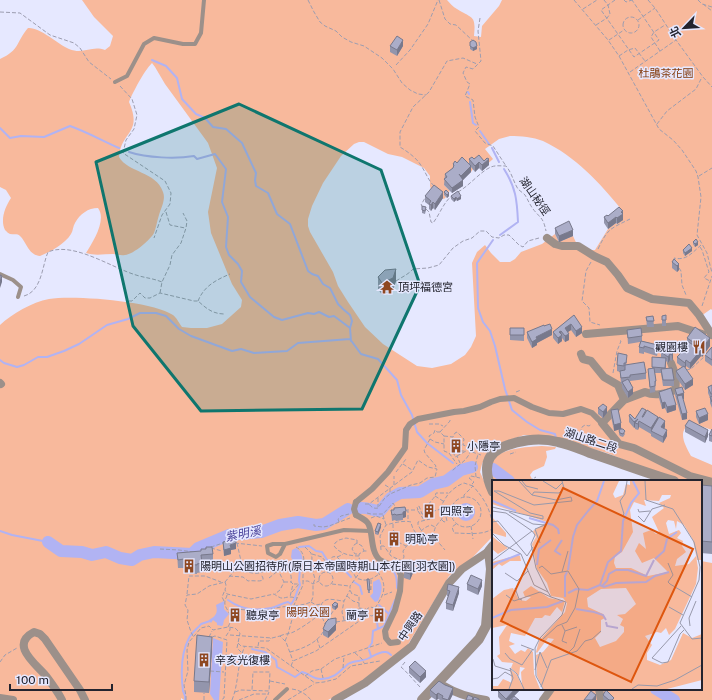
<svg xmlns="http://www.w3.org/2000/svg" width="712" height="700" viewBox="0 0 712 700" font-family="'Public Sans','Noto Sans TC',sans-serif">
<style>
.green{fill:#f8b99c;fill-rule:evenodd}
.water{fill:#b1b3f3}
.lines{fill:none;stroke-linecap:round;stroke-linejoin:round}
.stream{stroke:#b1b3f3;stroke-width:2}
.river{stroke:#b1b3f3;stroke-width:12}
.path{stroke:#9c9db0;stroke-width:1;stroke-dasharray:4 2;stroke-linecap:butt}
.service{stroke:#9c908a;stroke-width:4}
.pedestrian{stroke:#9c908a;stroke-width:6}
.minor{stroke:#9c908a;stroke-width:8}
.tertiary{stroke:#9c908a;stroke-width:10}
.pedestrian-bridge{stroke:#9c908a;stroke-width:6}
.wall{fill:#9395ac}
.shaded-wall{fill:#78798c}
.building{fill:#abadc8;stroke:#78798c}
.marked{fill:#0f766e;fill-opacity:0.2;stroke:#0f766e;stroke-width:3;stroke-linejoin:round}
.labels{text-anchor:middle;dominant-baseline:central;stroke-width:3;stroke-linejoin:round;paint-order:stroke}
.park-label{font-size:11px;fill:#83390b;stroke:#e6e8ff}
.street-label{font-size:11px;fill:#23232e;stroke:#e6e8ff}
.poi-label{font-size:11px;fill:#23232e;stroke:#e6e8ff;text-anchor:start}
.water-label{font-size:12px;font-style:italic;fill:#463e99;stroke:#e6e8ff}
.inset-river{fill:none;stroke:#b1b3f3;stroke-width:2}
.inset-road{fill:none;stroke:#9899ab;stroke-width:1}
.view{fill:#de560e;fill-opacity:0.15;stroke:#de560e;stroke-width:2}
.inset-edge{fill:none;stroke:#23232e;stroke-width:2}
</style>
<rect width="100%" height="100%" fill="#e6e8ff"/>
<!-- green -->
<path class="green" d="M 82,0 L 447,0 C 450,3 453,7 457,9 C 473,19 476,15 474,36 L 481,37 L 482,26 L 499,6 L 502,0 L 712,0 L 712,310 L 711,309 L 701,316 L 712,330 L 712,430 L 692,423 C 676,430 685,445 691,456 L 712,465 L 712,488 L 701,481 L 684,481 L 655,472 L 607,453 L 541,435 L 524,435 L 495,445 L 487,453 L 482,464 L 480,472 L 493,502 L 493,536 L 472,558 L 449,576 L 407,646 L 355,686 L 328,700 L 184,700 L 181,698 L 181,700 L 0,700 L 0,325 C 12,314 32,302 49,299 C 74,295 151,301 173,315 C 176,317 179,323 182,327 L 191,328 L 207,328 L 222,324 L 241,307 L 242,300 L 232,284 L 211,233 L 208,212 L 217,168 L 208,143 L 165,84 L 155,67 L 152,63 C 144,71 133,92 129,102 C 143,134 121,131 119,157 C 128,173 156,171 163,192 C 166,199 161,208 159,215 C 157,221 156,228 154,233 C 150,240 134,254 125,255 C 121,256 117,254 113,254 C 104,254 95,256 86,253 C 93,242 107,220 98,208 C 88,208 80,214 75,223 C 73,226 73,231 71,234 C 65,244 50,252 40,256 C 29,255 27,244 21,237 C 18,233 15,235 10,234 C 8,233 7,232 5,230 C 0,220 5,207 11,198 L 6,190 L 0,187 L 0,59 C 20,50 16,42 28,28 C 40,27 56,43 69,49 C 84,55 91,45 105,50 L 110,46 L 113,36 L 94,17 ZM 510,136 C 521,136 533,137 543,141 C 575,156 600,183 622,210 L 619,213 L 617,224 L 616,223 L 608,229 L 595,250 L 580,251 L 573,236 L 559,242 L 555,234 L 542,244 L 521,252 L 515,259 L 510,262 L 500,262 L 491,253 L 485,245 L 477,252 L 472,263 L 476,336 L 471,347 L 465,355 L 451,364 L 432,368 L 417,366 L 383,344 L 365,327 L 348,302 L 338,286 L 333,272 L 310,232 L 308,226 L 308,219 L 312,206 L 323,183 L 341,156 L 354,144 L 359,142 L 364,142 L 388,154 L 402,157 L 424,168 L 430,176 L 430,186 L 432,193 L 444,199 L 446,197 L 444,195 L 450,191 L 444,185 L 471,172 L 473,169 L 470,165 L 484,167 L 493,159 L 485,149 L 499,139 Z
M 542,446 L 556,447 L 555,449 L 546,451 L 547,457 L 544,466 L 533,471 L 530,475 L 533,481 L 493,481 L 490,479 L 493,458 C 507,448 525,447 542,446 Z
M 701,561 L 712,563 L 712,700 L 546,700 L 555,689 L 701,689 Z"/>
<!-- water -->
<path class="water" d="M457 512a9 9 0 1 1 18 0a9 9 0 1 1-18 0Z
M 296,548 C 304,553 304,563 300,571 L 298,572 L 291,557 L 292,550 Z
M 379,579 C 384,587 381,594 378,601 L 375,602 L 370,596 L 373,593 L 373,582 Z
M 224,601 L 224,609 L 229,614 L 224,620 L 223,625 L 222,626 L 217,625 L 217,623 L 213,620 L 211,623 L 209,620 C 216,616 218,613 216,605 Z
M 213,638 L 223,642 L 219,700 L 214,700 L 210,694 Z"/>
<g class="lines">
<!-- stream -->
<path class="stream" d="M 152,60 L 166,66 L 177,78 L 182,99 L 196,114 L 205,118 L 213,127 L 226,129 L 242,143 L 256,173 L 255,180 L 256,186 L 268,193 L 277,214 L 290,224 L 308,271 L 312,274 L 318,276 L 323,284 L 330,288 L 338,304 L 343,309 L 350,315 L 352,321 L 350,328 L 351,341
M 468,92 L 469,94
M 470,102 L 473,123 L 476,125
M 0,128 L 10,138 L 21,136 L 44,137 L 70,126 C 87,132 103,141 119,148
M 480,131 L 489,144
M 492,148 L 499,162
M 129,152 C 147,158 176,159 194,156 L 197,159 L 215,154 L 226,169 L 222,202 L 228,217 L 226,247 L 229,255 L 238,264 L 242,271 L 241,282 L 250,297 L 274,317 L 282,320 L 308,313 L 314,314 L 319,312 L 329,317 L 334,316 L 350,328
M 500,235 L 518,222 C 517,200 516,188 504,169
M 493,240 L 477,263 L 478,308 L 483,322 L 490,331 L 495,346 L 505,389 L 512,410 L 527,422 L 540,430 L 555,434 L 556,438
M 0,360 L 4,363 L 17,367 L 24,365 L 38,357 L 47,357 L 64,351 L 79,344 L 107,325 L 128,319 L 140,313 L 156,313 L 166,316 L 179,329 L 191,336 L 232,351 L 241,349 L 254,353 L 287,351 L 298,343 L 350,339 L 361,354 L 378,359 L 397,380 L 401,395 L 412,415 L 417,432 L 427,443 L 453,463
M 459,469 L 461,470
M 0,531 L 12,535 L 48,542
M 299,547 L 309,546 L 316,551 L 322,552 L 327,560 L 338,563 L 351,577
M 388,567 C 397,572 397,579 397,588
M 354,582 L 360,586 L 362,594
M 228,600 C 240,609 256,611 271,608 C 277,607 282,603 288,602 L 291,604 C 296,599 296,592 300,585 L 299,580 L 300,570
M 389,614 L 395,600
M 377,622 L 378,629
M 369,647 L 372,643 L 373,631 L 384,626 L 389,614 L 379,605
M 252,649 L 265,652 L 276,660 L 277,667 L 295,677 L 302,672 C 310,674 314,680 322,679 C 335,678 339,672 348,664 C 354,660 362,662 369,658 C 373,656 380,651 386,652 C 387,652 390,654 391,655
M 369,650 L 371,656
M 185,700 C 186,696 184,694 183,691 C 181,675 181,653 189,638 C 192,632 197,629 201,624 L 210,621"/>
<!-- river -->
<path class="river" d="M 493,469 L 509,481
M 360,508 C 368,507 373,511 380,511 L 391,498 L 400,493 L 420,492 L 433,484 L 446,481 L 461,470 L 472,467
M 48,542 L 61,551 L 82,552 L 92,555 L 106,552 L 120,558 L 132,560 L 140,555 L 154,552 L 192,554 L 198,548 L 229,535 L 261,532 L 280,525 L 298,522 L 316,525 L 324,524 L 348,509
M 656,689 L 674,700"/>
<!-- path -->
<path class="path" d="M 308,0 L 314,12 L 320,22 L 325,26 L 336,31 L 342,37 L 351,42 L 364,46 L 382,58 L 393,69 L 402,83 L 410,90 L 418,94 L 426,95
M 439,0 L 445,19 L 450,24 L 456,25 L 473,41
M 574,0 L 608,40 L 619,56 L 659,129 L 673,140 L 682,150 L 696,171 L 698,177 L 701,197 L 697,235 L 707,253 L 712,273
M 615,0 L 601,10 L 634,57 L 659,40 L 632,0
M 624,0 L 626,2 L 632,0
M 648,0 L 655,8 L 676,40
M 698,0 L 702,4 L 712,7
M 703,4 L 712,11
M 583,9 L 597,0
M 0,12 L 20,13 L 50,35 L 74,43 L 80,48 L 89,62 L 111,79
M623 25a8 8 0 1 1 16 0a8 8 0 1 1-16 0Z
M 480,18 L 478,31 L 481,61 L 473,69 L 466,67 L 463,73 L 467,82 L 470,84 L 465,96 L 473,100 L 475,117 L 479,127 L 475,131 L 485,143 L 493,146 L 506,166
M 638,20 L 655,8
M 596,25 L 607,18 L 610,14 L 608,5 L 604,0
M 609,40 L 624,30
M 660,51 L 651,37 L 654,32 L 665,25
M 619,56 L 628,50 L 635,48 L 645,61
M 396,65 L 410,50 L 428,24 L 438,0
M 630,72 L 676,40 L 703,77 L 712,87
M 120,86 L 132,99 L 137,115 L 134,129 L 126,140 L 123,153 L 165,181 L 171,193 L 170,204 L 162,215 L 154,238
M 657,124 L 667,111 L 696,89 L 702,77
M 699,176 L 712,168
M 434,186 C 428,180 426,173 422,167 C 417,158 408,152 400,147 L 400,132 L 413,107 L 429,92 L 447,61 L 463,58 L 477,64
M 458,192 C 469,186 481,171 491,167 C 496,165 501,166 506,166 C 512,173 513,181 518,189 C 520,191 523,193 525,195 C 528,200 530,205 533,209 C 541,219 543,217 546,231
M 423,207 L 421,205 L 425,198
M 426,209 L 429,212 L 431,222 L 433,223 C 440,214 444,201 453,195
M 166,212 L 170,225 L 185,228
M 700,247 L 702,250 L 709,272 L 704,278 L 710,281
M 598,249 C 608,228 610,229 630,219
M 675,260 L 674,258 C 686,261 692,253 701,245
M 591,262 L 586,271 L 582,301 L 589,308 L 590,322 L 600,325
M 679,268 L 681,271 L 682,285 L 686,295
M 396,281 C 402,277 409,274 413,269 L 428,268 L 439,265 L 453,248 L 463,241 L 472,238 L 480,231 L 486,231 L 492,237 L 499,238 L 504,235 L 509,235 L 519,245 L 523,247 L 528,241 L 539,238
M 160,293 L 162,282 L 170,265 L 172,255 L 181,243 L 186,228 L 187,221 L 183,213
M 24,296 C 42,291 42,266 48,252 C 73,241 112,268 136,275 C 145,278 152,278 162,282
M 129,301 L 132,301 L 140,293 L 145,298 L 150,298 L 160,293 L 194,301 L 198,301 C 206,308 212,314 225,314
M 198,301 C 204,286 216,280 230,274
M 702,306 L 712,276
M 686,370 L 691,369 L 705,356
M 613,373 L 617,351 L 621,341 L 619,340
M 516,392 L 521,390
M 450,420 L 450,421 L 440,432 L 444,436 L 444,451 L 449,453 L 457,464
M 429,424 L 439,424 L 443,426
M 440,432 L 437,432 L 435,430 L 434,433 L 429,436 L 430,439 L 435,442 L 444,444
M 444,436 L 453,437 L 455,433 L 457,432 L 464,439 L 463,445 L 470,447 L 471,449 C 468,461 460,463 452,471
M 430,439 L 424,450 L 425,453 L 436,466 L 435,468
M 578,439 L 582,427 L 585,425 L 589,426 L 592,424
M 459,446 L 462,445
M 472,452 L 478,454
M 510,454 L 516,452
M 457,456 L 466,451 L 453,451 L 455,457 L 457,456 L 460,463
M 403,464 L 412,470
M 396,472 L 406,459
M 476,477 L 475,466 L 478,454 L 481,455
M 529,481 L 536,477
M 385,485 L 390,488 L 390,493
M 394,485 L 394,476
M 435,496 L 443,501
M451 512a15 15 0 1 1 30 0a15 15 0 1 1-30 0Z
M 464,497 L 464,495 L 473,486 C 485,500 490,508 493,527
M 378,498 L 378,507
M 365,504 L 369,504 L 405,477 L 412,472 L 418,460 L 428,467 L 437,469 L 435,477 L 427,478 L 420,483 L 411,485 L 390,494 L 384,499 L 378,508 C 374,509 371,507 369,504
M 429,505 C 430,500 435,499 436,493 L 448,493
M 426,506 L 424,511 L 428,516
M 440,509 C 445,497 451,488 464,483 L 473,486 L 472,484 L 474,482 L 469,478 L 471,476 L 480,478
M 405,510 L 418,510 L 417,507 L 419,506 L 422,514 L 425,514
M 406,511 L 408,511 L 408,521
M 418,511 L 424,520
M 367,513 L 371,514 L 383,514 L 393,503 L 396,508
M 383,515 L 386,525
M 371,518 L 376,516 L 384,519
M 442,520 L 444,522 L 447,521 L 446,517 L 451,515
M 339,522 L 338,519 L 341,516 L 349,514
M 314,524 L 314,526 L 323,527 L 329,526 L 350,518
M 393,524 L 393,530 L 395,532
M 456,524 L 452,527 L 454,533 C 464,533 485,536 493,528
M 471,526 L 473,539
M 421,530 L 418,525 L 418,522 L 430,519 L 429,517 L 433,515 L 434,511 L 441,509 L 442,519 C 428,533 435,538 445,550
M 390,538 L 391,550 L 390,553
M 398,542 L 406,546
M 235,543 L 262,546
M 237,543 L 243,570
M 357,543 L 354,545 L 352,549 L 355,554 L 359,554
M 392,544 L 397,544 L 399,540
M 381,546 L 384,546 L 391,556 L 402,561 L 404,557 L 403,551 L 411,540 L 415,540 C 419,533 422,528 431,525 L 435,527
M 296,547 C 309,554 302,569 303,581
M 211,548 L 222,551
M 160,549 L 179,550 L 194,552
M 205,549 L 223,543
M 381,550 L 380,536 L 386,525 C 393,523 404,520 411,522 C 412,530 418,537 425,540 L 428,537 L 435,539
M 312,554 L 322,557 L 326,562 C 331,561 330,555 337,557 L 354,574 L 356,578 C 366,582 371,580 379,574
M 359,556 C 350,556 340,554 334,546 L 335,543 L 339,540 L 346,538 L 357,540 L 357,543 L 362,546 L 364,551
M 337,557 L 342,555 L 343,554
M 281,560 C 283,569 293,569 291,582 L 293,584 L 290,597
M319 579a7 7 0 1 1 14 0a7 7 0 1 1-14 0Z
M 229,576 L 243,577 L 248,581 C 253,580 259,582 263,580 L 263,578 L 261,574
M 269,578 L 279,570 L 281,571 L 280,574 L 284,582 L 280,590 L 275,594
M 225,582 L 235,570 C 246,570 258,578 266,569 C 269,565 268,563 267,560
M 284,582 L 291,582
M 332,584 L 349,586
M 371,590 L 371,580
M 292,592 L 299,584 L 294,584
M 187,594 L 189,576 L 205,576 L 221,582
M 227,595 C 227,597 225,599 225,601 C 223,610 236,613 228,627
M 384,595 L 392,592
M 347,596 L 353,601 L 359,603
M 224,601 L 222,597 L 225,590
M 311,602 L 316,605 L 321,604
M 359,608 L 366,609
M 375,608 C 381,599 387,590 382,579 C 380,574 377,573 378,567
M 229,610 C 239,608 249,611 259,611 C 267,611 274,608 281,607 C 291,606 302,606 311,602 L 313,597 L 313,584 L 315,579 L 311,565 L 312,558 L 311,553 L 304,546
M 320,612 L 325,624 L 335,608
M 355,618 L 359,608 L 359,596 L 352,594 L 350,590 L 350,586 L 360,572 L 359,554 L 364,551 L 368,551
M 344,620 L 342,612 L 344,601
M 336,622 L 355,619 L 365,612
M 230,635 L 272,638 L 280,636 L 286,642 L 293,661
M 193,636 L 191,632 L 187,620 L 188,610 L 185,605 L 187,595 L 197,594 L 209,586 L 225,582 L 226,585 L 225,590 L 227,594 L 251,599 L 274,594 C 284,601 282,597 290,597 C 293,597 295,598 297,598
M 226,636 L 230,630 L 230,628
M 280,636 C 284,634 287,634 291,633 C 297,631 310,622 315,618 C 321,611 319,603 326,600 C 331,598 339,601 344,601 L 350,590
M 209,637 L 212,631
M 212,637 L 215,636 L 227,640 L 224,698 L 221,700
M 317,639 L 320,648
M 285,641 L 288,634 L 293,616 L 294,605 L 303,585 L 303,581 L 308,581 L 313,584 L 319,581
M 238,643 L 241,646 L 266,648 L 315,683 L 324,682 L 336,679 L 351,666 L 380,661
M 258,646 L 259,641 L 269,641 L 271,638
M 290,652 C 302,649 317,643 323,632
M 355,653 L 362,659 L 364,663
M 0,662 L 5,655 L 17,648
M 405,662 L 401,667 C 408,673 414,681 421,688
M 291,666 L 293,661 L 316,651 L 368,615 L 372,616 L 375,614 L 376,611 L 375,608 L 370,607 L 367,609 L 366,611 L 368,615
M 343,668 L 344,656
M 321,669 L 323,678
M 210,671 L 224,672
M 305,676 L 312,671 L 321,669 L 335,659 L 382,643
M 270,681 L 285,684
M 292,689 C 300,690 306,694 311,700
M 235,692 L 241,690 L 269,691 L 270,672 L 253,672 L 252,690
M 186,700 L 186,696 L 184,685 L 188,671 L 187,650 L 189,642 L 201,628 L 209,626 L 213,630 L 228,627 L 235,628 L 240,633 L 237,648 L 242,653
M 204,700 L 204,693
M 232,700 C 239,683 237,663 245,646
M 239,700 L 254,694 L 269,694
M 265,700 L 269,692
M 288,700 L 314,684"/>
<!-- service -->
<path class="service" d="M 115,82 L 127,76 L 144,44 L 154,38 L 183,44 L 195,44 L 201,33 L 204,0
M 0,274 L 13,280 L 21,287 L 18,297
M 285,544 L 280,554 L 276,557 L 268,553 L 267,546 L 273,544 L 285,544 L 344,530 L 370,531
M 275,700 L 287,689"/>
<!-- pedestrian -->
<path class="pedestrian" d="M 356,502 L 372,489 L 388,472 L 405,448 L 406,430 L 410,424 L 418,419 L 454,412 L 464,411 L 480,407 L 491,402 L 500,399 L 514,398 L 532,407 L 549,413 L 563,414 L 581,409 L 592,413 L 602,423
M 356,515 C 360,517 364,519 367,522 C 374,529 369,551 380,560 C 385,563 392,565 397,567 L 401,575 L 400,591 L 395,610 L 385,631 L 386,638 L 390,643 L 398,642"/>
<!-- minor -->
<path class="minor" d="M 547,238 L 555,244 L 562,246 L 578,246 L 594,256 L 607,262 L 618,275 L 627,288 L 652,299 L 689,303 L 699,315 L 712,335
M 586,334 L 678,326 L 702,334
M 581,354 L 583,359 L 591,361 L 604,377 L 618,385 L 624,400 L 602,423 L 619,444 L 634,448 L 690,476 L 712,482
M 0,383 L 1,384
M 624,400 L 645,392 C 654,396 666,394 675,390 C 677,381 675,372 671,363
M 444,686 C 457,694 471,698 486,700
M 599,689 L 601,700
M 0,698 L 13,700
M 62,700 C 58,692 52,684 46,676 C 36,664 9,645 34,632 L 40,634 L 45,639 L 80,690 L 85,700
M 335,700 L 365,683 L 412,646 L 449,583 L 462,569 L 489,551
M 543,700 L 551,689"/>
<!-- tertiary -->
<path class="tertiary" d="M 701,485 L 712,485
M 493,492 C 486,477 482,458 499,449 C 516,440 539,437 558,442 C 569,444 580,449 590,453 C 618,462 646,473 674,481
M 422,700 L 479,639 L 486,626 L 491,569 L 489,551 L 493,546"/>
<!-- pedestrian-bridge -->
<path class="pedestrian-bridge" d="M 356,502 L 354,509 L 356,515"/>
</g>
<!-- wall -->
<path class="wall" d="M 470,42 L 477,49 L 473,51 L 470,49 Z
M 390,46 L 403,46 L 397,56 L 390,52 Z
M 469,159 L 484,161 L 489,165 L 482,171 L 479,168 L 475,172 L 471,167 L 471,172 L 463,180 L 463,186 L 452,193 L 444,185 L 445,174 L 453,168 L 453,164 L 469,164 Z
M 444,192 L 449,196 L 447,198 L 444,195 Z
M 425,196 L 443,198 L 435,210 L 433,208 L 431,211 L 429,209 L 429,205 L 425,202 Z
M 451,196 L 461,199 L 457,201 L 456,200 L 454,202 L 451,199 Z
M 422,210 L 426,210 L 425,214 L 422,213 Z
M 623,211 L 623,220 L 617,224 L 616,223 L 608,229 L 604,223 L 604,217 Z
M 555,228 L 573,236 L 559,242 L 555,234 Z
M 693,242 L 698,245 L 695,247 L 693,244 Z
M 683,250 L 692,251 L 685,256 L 683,253 Z
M 674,259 L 679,270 L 677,272 L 672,268 L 672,262 Z
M 378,277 L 396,281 L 393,290 L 382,295 L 378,289 Z
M 574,315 L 582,333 L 576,337 L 571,330 L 568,332 L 569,340 L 565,342 L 562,338 L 562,341 L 558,344 L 553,338 L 553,332 Z
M 666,315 L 666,326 L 662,326 L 662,316 Z
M 653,316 L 654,327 L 647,327 L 646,317 Z
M 544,326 L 552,335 L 537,343 L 537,345 L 532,348 L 527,338 L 527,332 Z
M 510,328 L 524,328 L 524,341 L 510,340 Z
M 627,330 L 642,336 L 642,341 L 658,345 L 658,351 L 657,356 L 644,352 L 644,354 L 639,353 L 639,347 L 640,342 L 628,344 Z
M 687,338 L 710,346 L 702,357 L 701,356 L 690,369 L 686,366 L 685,368 L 693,385 L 685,390 L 676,377 L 676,371 L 682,367 L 677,363 L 677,357 L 681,352 L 681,350 L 687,341 Z
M 712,347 L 712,366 L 705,361 L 705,355 Z
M 661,352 L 673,352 L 673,358 L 672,361 L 670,360 L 668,363 L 666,361 L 666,368 L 674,380 L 674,386 L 663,386 L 661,373 L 655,373 L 656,381 L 655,392 L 650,393 L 648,369 L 652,368 L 652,357 L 661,358 Z
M 627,361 L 626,365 L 646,373 L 646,379 L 630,381 L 633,394 L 628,398 L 622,388 L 622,384 L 621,384 L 620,372 L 617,371 L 617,365 Z
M 712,385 L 712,408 L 710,403 L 710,398 L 708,393 L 708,387 Z
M 675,389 L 684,399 L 683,399 L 687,419 L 682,420 L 675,395 Z
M 659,392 L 676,410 L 667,413 L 665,408 L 662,409 L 659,398 Z
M 598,408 L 607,413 L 603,418 L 598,414 Z
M 611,410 L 625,434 L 623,437 L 620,436 L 619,434 L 619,431 L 620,429 L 614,431 L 611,416 Z
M 696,411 L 708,420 L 699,424 L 696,417 Z
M 646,412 L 658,419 L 665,427 L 664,429 L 667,436 L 663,443 L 651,436 L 651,434 L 639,427 L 638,430 L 635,429 L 635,427 L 634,428 L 629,422 L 629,416 L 635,419 Z
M 685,426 L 708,436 L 705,443 L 685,432 Z
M 712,429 L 712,442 L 709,441 L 709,435 Z
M 453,444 L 459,445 L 457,449 L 453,447 Z
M 701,485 L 712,486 L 712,554 L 701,553 Z
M 405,507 L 406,517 L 403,518 L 403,520 L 396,521 L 395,520 L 392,521 L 391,510 L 394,510 L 394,508 Z
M 425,508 L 433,511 L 431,514 L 427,514 L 426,513 Z
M 381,527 L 378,535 L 375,534 L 375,531 Z
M 390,536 L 399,540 L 397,543 L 393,544 L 390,542 Z
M 223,542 L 236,549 L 231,550 L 231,554 L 224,556 L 223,548 Z
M 177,553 L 213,554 L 213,563 L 202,564 L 202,572 L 197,573 L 197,574 L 184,573 L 184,568 L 178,568 Z
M 415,568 L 410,580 L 404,578 L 404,572 Z
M 367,579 L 369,579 L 370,593 L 368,593 Z
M 467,584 L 482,586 L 478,595 L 467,590 Z
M 447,590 L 459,593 L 453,611 L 446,609 L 446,603 L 448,596 L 447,596 Z
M 493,592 L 493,620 L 492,620 Z
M 332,605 L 338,607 L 335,610 L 332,608 Z
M 232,613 L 237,614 L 235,617 L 232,616 Z
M 375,614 L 383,614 L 381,619 L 379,620 L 375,617 Z
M 323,629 L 336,630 L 328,638 L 323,635 Z
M 212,649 L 209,693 L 194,692 L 194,681 Z
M 409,667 L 426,677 L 420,683 L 409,673 Z
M 519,689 L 519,691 L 510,700 L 501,700 L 498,697 L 498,691 Z
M 430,690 L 453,694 L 450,700 L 440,700 L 438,699 L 437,700 L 436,700 L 430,696 Z
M 603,695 L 614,700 L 603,700 L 604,699 L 603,698 Z"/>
<!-- shaded-wall -->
<path class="shaded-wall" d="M 403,40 L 403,46 L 397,56 L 397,50 Z
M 477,46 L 477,49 L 473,51 L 473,48 Z
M 489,159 L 489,165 L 482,171 L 482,165 Z
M 479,162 L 479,168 L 475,172 L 475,166 Z
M 471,166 L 471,172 L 463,180 L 463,186 L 452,193 L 452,188 L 461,176 Z
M 443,192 L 443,198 L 435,210 L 435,204 Z
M 449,193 L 449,196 L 447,198 L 447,195 Z
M 461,196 L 461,199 L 457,201 L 457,199 Z
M 456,197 L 456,200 L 454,202 L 454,199 Z
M 433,202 L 433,208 L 431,211 L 431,205 Z
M 623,211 L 623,220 L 617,224 L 617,218 Z
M 616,217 L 616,223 L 608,229 L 608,223 Z
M 573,230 L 573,236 L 559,242 L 559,236 Z
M 698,242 L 698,245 L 695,247 L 695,244 Z
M 692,248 L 692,251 L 685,256 L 685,253 Z
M 679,264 L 679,270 L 677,272 L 677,266 Z
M 396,269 L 396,281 L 393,290 L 382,295 L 382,283 Z
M 2,276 L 2,282 L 0,288 L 0,282 Z
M 571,324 L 571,330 L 565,334 L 565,328 Z
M 582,327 L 582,333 L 576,337 L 576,331 Z
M 552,329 L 552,335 L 537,343 L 537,345 L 532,348 L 532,342 L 536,337 Z
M 561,331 L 562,341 L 558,344 L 558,338 L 559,332 Z
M 569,334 L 569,340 L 565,342 L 565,336 Z
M 710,338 L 710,346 L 702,357 L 702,348 Z
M 701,350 L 701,356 L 690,369 L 690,363 Z
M 673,352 L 673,358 L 672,361 L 672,355 Z
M 670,354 L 670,360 L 668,363 L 668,357 Z
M 686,360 L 686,366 L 685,369 L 685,363 Z
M 693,379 L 693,385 L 685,390 L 685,384 Z
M 633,388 L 633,394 L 628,398 L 628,392 Z
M 684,393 L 684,399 L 678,400 L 677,396 L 677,401 L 677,395 Z
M 665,402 L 665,408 L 662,409 L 662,403 Z
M 676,405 L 676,410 L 667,413 L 667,407 Z
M 607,407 L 607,413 L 603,418 L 603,412 Z
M 687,413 L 687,419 L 682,420 L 682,414 Z
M 708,414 L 708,420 L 699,424 L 699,418 Z
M 658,417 L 658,423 L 651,431 L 651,434 L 651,428 Z
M 638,419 L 635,423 L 635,427 L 634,428 L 634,422 Z
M 639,421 L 639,427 L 638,430 L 638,424 Z
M 665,421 L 665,427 L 661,433 L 661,427 Z
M 621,423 L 621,429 L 614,431 L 614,425 Z
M 667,430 L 667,436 L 663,443 L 663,437 Z
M 708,430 L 708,436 L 705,443 L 705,437 Z
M 406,511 L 406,517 L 403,518 L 403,512 Z
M 381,524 L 381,527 L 378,535 L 378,532 Z
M 399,537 L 399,540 L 397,543 L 393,544 L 393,542 Z
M 236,543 L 236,549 L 231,550 L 231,554 L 224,556 L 224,550 L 230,545 Z
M 415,562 L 415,568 L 410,580 L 410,574 Z
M 482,580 L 482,586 L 478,595 L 478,589 Z
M 459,587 L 459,593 L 453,611 L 453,605 Z
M 338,604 L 338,607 L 335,610 L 335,607 Z
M 383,611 L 383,614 L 381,619 L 379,620 L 379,617 Z
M 336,624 L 336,630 L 328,638 L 328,632 Z
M 212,637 L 212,649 L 209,693 L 209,682 Z
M 426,671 L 426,677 L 420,683 L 420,677 Z
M 453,688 L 453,694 L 450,700 L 448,700 Z
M 515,689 L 519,689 L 519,691 L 510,700 L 506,700 L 506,699 Z
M 438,693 L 438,699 L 436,700 L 436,695 Z
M 596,695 L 596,700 L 592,700 Z"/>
<!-- building -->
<path class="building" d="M 397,36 L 403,40 L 397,50 L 390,46 Z
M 473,40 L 476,42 L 477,46 L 473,48 L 470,46 L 470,42 Z
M 479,155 L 484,161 L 487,158 L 489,159 L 482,165 L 479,162 L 475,166 L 469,159 L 472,157 L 474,159 Z
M 462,157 L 471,166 L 461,176 L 459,174 L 463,180 L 452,188 L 444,179 L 447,177 L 445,174 L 453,168 L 454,165 L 453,164 L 455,161 L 457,163 Z
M 434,185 L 443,192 L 435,204 L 433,202 L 431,205 L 429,204 L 431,201 L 425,196 Z
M 446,190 L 449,193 L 447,195 L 444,192 Z
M 458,191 L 461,196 L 457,199 L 456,197 L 454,199 L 451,196 Z
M 422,206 L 426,207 L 425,211 L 422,210 Z
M 619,207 L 623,211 L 621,212 L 623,214 L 617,218 L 616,217 L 608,223 L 604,217 L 607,215 L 608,216 Z
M 569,221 L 573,230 L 559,236 L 555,228 Z
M 696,239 L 698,242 L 695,244 L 693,242 Z
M 689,244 L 692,248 L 685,253 L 683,250 Z
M 674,259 L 679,264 L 677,266 L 672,262 Z
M 396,269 L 393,278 L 382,283 L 378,277 L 385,270 Z
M 0,275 L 2,276 L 0,282 Z
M 574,315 L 582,327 L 576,331 L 571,324 L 565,328 L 569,334 L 565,336 L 561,331 L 559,332 L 562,335 L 558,338 L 553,332 Z
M 666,315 L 666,320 L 662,320 L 662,316 Z
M 653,316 L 654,321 L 647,321 L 646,317 Z
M 550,324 L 552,329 L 536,337 L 537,339 L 532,342 L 527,332 L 544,325 L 544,326 Z
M 695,327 L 710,338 L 702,348 L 687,338 Z
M 510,328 L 524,328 L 524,335 L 510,335 Z
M 641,328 L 642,336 L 628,338 L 627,330 Z
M 641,341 L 658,345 L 657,350 L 644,346 L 644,348 L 639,347 Z
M 687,341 L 701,350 L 690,363 L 686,360 L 685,363 L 677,357 L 683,351 L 681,350 Z
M 665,347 L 673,352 L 672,355 L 670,354 L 668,357 L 661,352 Z
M 712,347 L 712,360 L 705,355 L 711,348 Z
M 618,353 L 627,355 L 626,363 L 624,363 L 624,366 L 617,365 Z
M 652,357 L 666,358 L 665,368 L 652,367 Z
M 644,362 L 646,373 L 630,375 L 630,377 L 621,378 L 620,371 L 625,370 L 625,365 Z
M 684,366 L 693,379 L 685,384 L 676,371 Z
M 654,368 L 656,381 L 655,381 L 655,386 L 650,387 L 648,369 Z
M 672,368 L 674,380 L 663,380 L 661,369 Z
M 628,379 L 633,388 L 628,392 L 622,382 Z
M 712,385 L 712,394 L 711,394 L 708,387 Z
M 682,387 L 684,393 L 677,395 L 675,389 Z
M 671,388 L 676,405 L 667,407 L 665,402 L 662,403 L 659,392 Z
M 682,395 L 687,413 L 682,414 L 677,396 Z
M 712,396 L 712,402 L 710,397 Z
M 603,404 L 607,407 L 603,412 L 598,408 Z
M 642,408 L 646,410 L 642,417 L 643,417 L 647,410 L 658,417 L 651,428 L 639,421 L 638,424 L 635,423 L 638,419 L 634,422 L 629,416 L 630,414 L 635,419 Z
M 705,408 L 708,414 L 699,418 L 696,411 Z
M 618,409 L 621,423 L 614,425 L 611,410 Z
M 659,417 L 665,421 L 661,427 L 667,430 L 663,437 L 651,431 Z
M 689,420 L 708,430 L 705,437 L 685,426 Z
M 620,429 L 623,429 L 625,431 L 623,434 L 620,433 L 619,431 Z
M 712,429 L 712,436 L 709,435 Z
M 455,440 L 459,442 L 457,446 L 453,444 Z
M 701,485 L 712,486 L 712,542 L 701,541 Z
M425.5 508a3.5 3.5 0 1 1 7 0a3.5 3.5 0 1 1-7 0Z
M 405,507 L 406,511 L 403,512 L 403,514 L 396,515 L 395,514 L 392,515 L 391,510 L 394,510 L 394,508 Z
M 378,523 L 381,524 L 378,532 L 375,531 Z
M389.5 537a4.5 4.5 0 1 1 9 0a4.5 4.5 0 1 1-9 0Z
M 236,539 L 236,543 L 230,545 L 231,548 L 224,550 L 223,542 Z
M 206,547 L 212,547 L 213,554 L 201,555 L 202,563 L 197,564 L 197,565 L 184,564 L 184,559 L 178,560 L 177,553 L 201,551 L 201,549 L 206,549 Z
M 409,560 L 415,562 L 410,574 L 404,572 Z
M 471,575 L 482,580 L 478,589 L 467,584 Z
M 367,579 L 369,579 L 370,590 L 368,590 Z
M 448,584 L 459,587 L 453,605 L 446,603 L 450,591 L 447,590 Z
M 493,592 L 493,614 L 492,614 Z
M 335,602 L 338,604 L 335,607 L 332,605 Z
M 378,608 L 381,609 L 383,611 L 381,616 L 379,617 L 375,614 Z
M 234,609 L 237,611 L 235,614 L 232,613 Z
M 336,618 L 336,624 L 328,632 L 323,629 L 326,622 L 329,619 Z
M 197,635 L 212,637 L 209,682 L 194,681 Z
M 415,661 L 426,671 L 420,677 L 409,667 Z
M 439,681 L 445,685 L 453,688 L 448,700 L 442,698 L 443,696 L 438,693 L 436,695 L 430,690 Z
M 500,689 L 515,689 L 506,699 L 498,691 Z
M 606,690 L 614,698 L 612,700 L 609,700 L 603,695 Z
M 591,691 L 596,695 L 592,700 L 584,700 Z
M 468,695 L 473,697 L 472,700 L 466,700 Z
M 514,696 L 519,700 L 511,700 Z
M 474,697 L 479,699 L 479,700 L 473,700 Z"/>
<!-- marked area -->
<path class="marked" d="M 239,104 L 381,170 L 420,285 L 362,409 L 201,411 L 133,326 L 96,162 Z"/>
<!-- icons -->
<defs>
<g id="temple-bare" transform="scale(1.08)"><path d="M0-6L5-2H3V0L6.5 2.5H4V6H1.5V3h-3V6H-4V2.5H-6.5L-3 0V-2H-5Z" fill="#8e4721" stroke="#e6e8ff" stroke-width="2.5" paint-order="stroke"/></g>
<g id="restaurant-bare" transform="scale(1.08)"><path d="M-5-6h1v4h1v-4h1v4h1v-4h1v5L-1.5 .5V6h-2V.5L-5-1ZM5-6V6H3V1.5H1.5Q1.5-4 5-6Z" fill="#8e4721" stroke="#e6e8ff" stroke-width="2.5" paint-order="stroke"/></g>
<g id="building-bare" transform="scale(1.08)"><path d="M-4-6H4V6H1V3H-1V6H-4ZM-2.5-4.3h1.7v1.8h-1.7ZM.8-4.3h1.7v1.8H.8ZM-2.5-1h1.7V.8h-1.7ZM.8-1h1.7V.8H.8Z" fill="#8e4721" stroke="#e6e8ff" stroke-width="2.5" paint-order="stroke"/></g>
</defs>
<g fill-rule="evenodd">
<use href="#temple-bare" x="387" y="287"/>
<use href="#restaurant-bare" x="699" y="347"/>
<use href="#building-bare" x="456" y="446"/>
<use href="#building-bare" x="429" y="511"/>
<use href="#building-bare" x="394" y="539"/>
<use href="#building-bare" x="189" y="566"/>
<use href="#building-bare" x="235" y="615"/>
<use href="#building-bare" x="379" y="615"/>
<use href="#building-bare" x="204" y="660"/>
</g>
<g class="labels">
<!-- park labels -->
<g class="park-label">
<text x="666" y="73">杜鵑茶花園</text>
<text x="308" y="612">陽明公園</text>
</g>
<!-- street labels -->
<g class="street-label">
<text transform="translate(535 196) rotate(55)">湖山秘徑</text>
<text transform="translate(591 440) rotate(18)">湖山路二段</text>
<text transform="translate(410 626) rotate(-56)">中興路</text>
</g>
<!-- poi labels -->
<g class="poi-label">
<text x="398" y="287">頂坪福德宮</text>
<text x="688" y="347" text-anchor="end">觀園樓</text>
<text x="467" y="446">小隱亭</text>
<text x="440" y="511">四照亭</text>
<text x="405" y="539">明恥亭</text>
<text x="200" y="566">陽明山公園招待所(原日本帝國時期山本花園[羽衣園])</text>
<text x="246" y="615">聽泉亭</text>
<text x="368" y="615" text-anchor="end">蘭亭</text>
<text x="215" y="660">辛亥光復樓</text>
</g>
<!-- water labels -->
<g class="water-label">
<text transform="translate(243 534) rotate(-11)">紫明溪</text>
</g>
</g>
<!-- overview -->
<g transform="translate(492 480)">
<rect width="210" height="210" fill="#e6e8ff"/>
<path d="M 0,1 L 127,1 L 121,14 L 123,18 L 131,15 L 134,4 L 138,5 L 138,1 L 210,1 L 210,80 L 205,80 L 201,60 L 192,45 L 185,41 L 184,49 L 182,41 L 176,40 L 174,43 L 177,54 L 187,50 L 189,53 L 185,58 L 191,61 L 190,66 L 194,72 L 185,79 L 183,86 L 197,84 L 204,76 L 206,88 L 204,104 L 183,149 L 177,155 L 174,148 L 169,153 L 165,152 L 153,156 L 160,165 L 155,173 L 155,180 L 168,185 L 179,180 L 191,153 L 200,158 L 210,154 L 210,200 L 175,209 L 51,209 L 45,196 L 44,175 L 51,172 L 62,159 L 56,158 L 45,173 L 44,172 L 47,161 L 73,132 L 75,123 L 71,118 L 59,116 L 55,103 L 45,89 L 40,64 L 44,57 L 41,51 L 55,42 L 0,24 ZM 170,15 L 179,15 L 178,18 L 167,23 L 172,28 L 160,37 L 167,52 L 164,54 L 159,50 L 151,53 L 154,69 L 147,63 L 143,71 L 150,83 L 162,78 L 176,92 L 156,96 L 139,88 L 124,88 L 122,83 L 123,76 L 130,72 L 141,52 L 138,30 L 142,22 L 154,26 L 152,20 L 167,21 ZM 134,108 L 144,124 L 133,134 L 125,135 L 131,139 L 128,145 L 132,147 L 132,152 L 124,161 L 108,167 L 103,158 L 109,152 L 109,140 L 113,138 L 111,134 L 96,127 L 95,118 L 109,109 ZM 0,37 L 14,53 L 14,57 L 0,53 ZM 0,56 L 6,61 L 16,68 L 6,74 L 0,69 ZM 26,75 L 28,76 L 29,81 L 18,81 L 10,86 L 7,84 L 0,90 L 0,82 ZM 39,106 L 57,118 L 73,121 L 70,132 L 65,127 L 58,136 L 53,135 L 50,138 L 43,138 L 33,156 L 19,153 L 17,161 L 23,164 L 17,166 L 23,174 L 29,170 L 33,172 L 36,168 L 41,172 L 42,194 L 48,209 L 0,209 L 0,206 L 6,206 L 11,199 L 20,203 L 18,189 L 25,195 L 30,206 L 29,192 L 33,188 L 28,187 L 27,196 L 19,188 L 21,183 L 10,182 L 5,176 L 8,174 L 7,157 L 15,145 L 0,148 L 0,119 L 12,110 L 21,108 L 27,120 L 34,121 L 39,117 L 33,117 L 31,112 Z" fill="#f8b99c" fill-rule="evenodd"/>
<path class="inset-river" d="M 1,21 L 24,31M 96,31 L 105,21 L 112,1M 37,38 L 61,45 L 66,49 L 67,54M 69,75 L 63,71 L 70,60M 163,79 L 172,71 L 175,59 L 185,52M 0,85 L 28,74M 45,85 L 47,69 L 59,60M 76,90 L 81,57 L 85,45 L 96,31M 108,105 L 112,107 L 124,103 L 154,102 L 163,96 L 177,92M 110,106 L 115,101 L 117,94 L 124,90 L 136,90 L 154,96 L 162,80M 76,113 L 84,109 L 96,110 L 108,105 L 116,82 L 129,71 L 131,41 L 139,23 L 147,13 L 141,1M 73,117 L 73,96 L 75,92M 84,129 L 102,132 L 111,135 L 114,140M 0,138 L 19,130 L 55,127 L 71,121M 114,142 L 115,146 L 126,148"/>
<path class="inset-road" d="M 27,1 L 40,15M 30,1 L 34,6 L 46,9M 51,1 L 64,9 L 71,2M 153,1 L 154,20 L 181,29 L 202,62 L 208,87 L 207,100 L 188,143 L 200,159 L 210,158M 0,27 L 51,39 L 51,36 L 38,33 L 2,11 L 7,11 L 42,25 L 80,21 L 79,17 L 64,20 L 40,15 L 42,12 L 67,13 L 72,8 L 70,1M 146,29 L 147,32 L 158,31M 0,31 L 14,33 L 40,51 L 43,55 L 39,64 L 44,88 L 56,112M 17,32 L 41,44 L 53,45 L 43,49 L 48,63M 130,36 L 132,34 L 128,21 L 133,14 L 135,1M 146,36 L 152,42 L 160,29 L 173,25M 0,42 L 6,41 L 35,76 L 41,67M 0,53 L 12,65 L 29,74 L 42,105 L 56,112 L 59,117 L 74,122 L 70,135 L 48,158 L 43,168 L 44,196 L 51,209M 0,81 L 40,51M 176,83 L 181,95 L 176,102 L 178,104 L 200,117M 47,88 L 50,86 L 59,94 L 76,91 L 87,109 L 83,128 L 75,142 L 65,146 L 51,159M 70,92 L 76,71M 13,93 L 25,101 L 36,91M 23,108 L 27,119 L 30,120M 14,115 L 22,121 L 48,112 L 59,117M 177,127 L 191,135M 70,145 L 73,151 L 85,147M 189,146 L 160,178 L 170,183 L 176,182 L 188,154 L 192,150M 198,146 L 197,138 L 204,121M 73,151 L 70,161 L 75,163M 29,165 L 42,170M 77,172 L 82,167 L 88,149M 13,173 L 18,179 L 30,185 L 41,169M 1,179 L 3,186 L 19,191M 43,190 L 48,172 L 55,188M 0,199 L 6,198 L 13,192 L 20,196M 49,207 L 59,180 L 85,171 L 93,161 L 100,159 L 109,151M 17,209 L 21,198 L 18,188 L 25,194 L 32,209M 140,209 L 146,205 L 165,206 L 183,200 L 210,185"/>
<path class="view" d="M 71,8 L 201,69 L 139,202 L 9,141 Z"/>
<rect width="210" height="210" class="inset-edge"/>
</g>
<!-- north arrow -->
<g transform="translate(684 28) rotate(245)" stroke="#e6e8ff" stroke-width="3" paint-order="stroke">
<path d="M0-3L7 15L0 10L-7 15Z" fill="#23232e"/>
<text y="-6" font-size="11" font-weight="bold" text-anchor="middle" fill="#23232e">北</text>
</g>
<!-- scale -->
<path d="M10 684v6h102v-6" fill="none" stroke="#23232e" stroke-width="2"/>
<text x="16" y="684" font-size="12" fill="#23232e" stroke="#e6e8ff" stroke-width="3" paint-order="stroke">100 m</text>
</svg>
